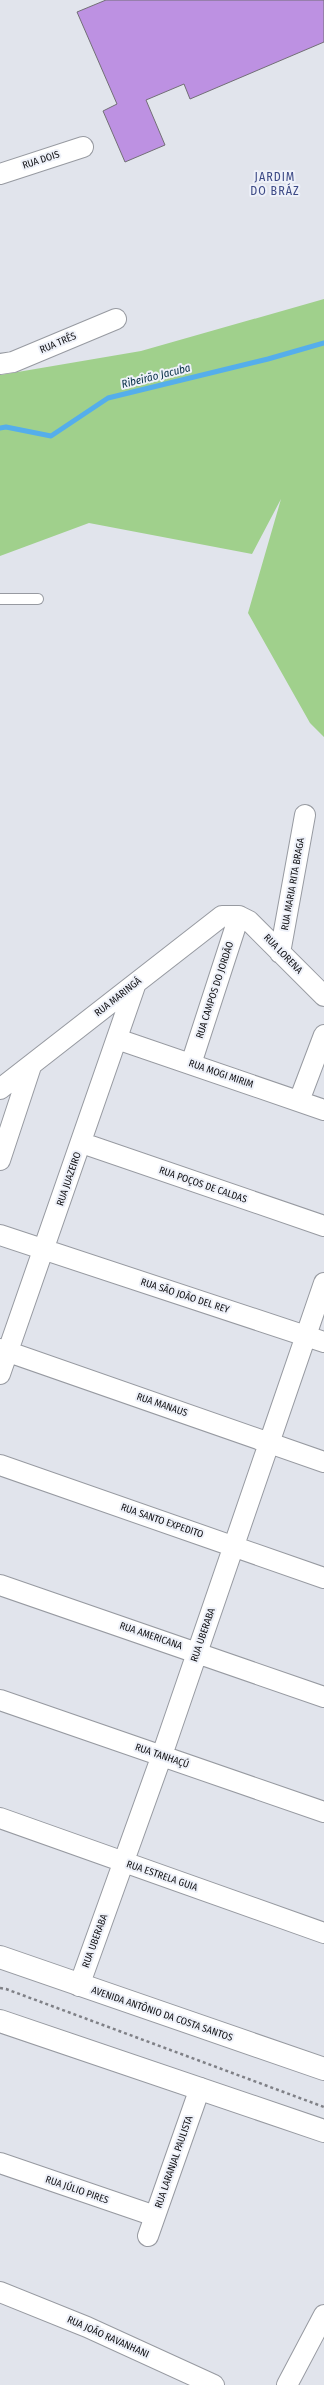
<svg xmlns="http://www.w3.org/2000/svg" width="324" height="2385" viewBox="0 0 324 2385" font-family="'Fira Sans Condensed',sans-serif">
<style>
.green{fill:#a0d08c}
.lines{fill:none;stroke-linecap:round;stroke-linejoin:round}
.stream{stroke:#55aeeb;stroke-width:5}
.building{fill:#bd91e2;stroke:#726f76}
.service-casing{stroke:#979aa1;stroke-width:12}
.minor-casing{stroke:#979aa1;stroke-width:22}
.tertiary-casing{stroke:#979aa1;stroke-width:24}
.path{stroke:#7f8086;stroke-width:2.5;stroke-dasharray:3 3;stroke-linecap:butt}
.service{stroke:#fff;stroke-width:10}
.minor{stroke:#fff;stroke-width:20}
.tertiary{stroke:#fff;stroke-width:22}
.labels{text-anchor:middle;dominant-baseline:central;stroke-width:4;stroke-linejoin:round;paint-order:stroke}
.street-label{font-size:10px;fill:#111114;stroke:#eef1f9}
.water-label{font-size:11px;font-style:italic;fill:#052d45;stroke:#eef1f9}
.quarter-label{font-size:12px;letter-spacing:1px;fill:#3d4a86;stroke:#eef1f9}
</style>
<rect width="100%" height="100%" fill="#e1e4ec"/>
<!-- green -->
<path class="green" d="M 324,299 L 324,737 L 310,723 L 248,613 L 281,499 L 252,554 L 89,523 L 0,556 L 0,375 L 141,351 Z"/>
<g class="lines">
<!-- stream -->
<path class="stream" d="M 0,428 L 6,427 L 51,436 L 108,398 L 268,359 L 324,343"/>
</g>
<!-- building -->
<path class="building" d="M 106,0 L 324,0 L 324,42 L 190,99 L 184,84 L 146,100 L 165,145 L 125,162 L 103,111 L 117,104 L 77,12 Z"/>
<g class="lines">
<!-- service casing -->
<g class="service-casing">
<path id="service" d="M 0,599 L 38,599"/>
</g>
<!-- minor casing -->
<g class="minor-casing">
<path id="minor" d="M 0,174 L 83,147
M 0,364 L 13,362 L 116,319
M 280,953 L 305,815
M 117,1039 L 324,1110
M 191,1064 L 239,916
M 0,1089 L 222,916 L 239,916 L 249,921 L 324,996
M 299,1101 L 324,1035
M 82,1143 L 324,1226
M 0,1160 L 31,1066
M 0,1235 L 324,1342
M 0,1349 L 324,1462
M 0,1374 L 136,983
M 0,1465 L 324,1578
M 0,1585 L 324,1697
M 0,1700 L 324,1812
M 0,1818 L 324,1933
M 79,1986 L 162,1755 L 324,1283
M 0,2163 L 155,2216
M 148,2236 L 200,2088
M 0,2292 L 87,2327 L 214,2385
M 287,2385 L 324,2315"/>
</g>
<!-- tertiary casing -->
<g class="tertiary-casing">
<path id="tertiary" d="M 0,1957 L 324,2069
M 0,2021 L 324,2131"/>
</g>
<!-- path -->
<path class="path" d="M 0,1988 L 6,1989 L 324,2107"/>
<!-- service -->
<use href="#service" class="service"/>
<!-- minor -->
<use href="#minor" class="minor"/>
<!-- tertiary -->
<use href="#tertiary" class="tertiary"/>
</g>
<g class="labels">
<!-- street labels -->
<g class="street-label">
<text transform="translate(41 160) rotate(-18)">RUA DOIS</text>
<text transform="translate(58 343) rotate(-23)">RUA TRÊS</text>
<text transform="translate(293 884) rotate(-80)">RUA MARIA RITA BRAGA</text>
<text transform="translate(283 954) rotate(46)">RUA LORENA</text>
<text transform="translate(215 990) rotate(-72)">RUA CAMPOS DO JORDÃO</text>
<text transform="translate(118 997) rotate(-38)">RUA MARINGÁ</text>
<text transform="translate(221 1074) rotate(19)">RUA MOGI MIRIM</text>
<text transform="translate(69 1179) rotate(-71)">RUA JUAZEIRO</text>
<text transform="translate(203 1185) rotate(19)">RUA POÇOS DE CALDAS</text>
<text transform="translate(185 1296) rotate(18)">RUA SÃO JOÃO DEL REY</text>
<text transform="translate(162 1405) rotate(19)">RUA MANAUS</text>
<text transform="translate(162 1521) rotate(19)">RUA SANTO EXPEDITO</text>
<text transform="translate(203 1635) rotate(-71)">RUA UBERABA</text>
<text transform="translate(151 1636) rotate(19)">RUA AMERICANA</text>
<text transform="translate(162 1756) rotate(19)">RUA TANHAÇÚ</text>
<text transform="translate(162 1876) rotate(19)">RUA ESTRELA GUIA</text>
<text transform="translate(95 1941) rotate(-70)">RUA UBERABA</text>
<text transform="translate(162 2014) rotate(19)">AVENIDA ANTÔNIO DA COSTA SANTOS</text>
<text transform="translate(174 2162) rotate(-71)">RUA LARANJAL PAULISTA</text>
<text transform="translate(77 2190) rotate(19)">RUA JÚLIO PIRES</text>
<text transform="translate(108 2337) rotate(24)">RUA JOÃO RAVANHANI</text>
</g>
<!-- water labels -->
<g class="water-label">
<text transform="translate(156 376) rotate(-14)">Ribeirão Jacuba</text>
</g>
<!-- quarter labels -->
<g class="quarter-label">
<text x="275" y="177">JARDIM<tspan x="275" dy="14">DO BRÁZ</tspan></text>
</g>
</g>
</svg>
